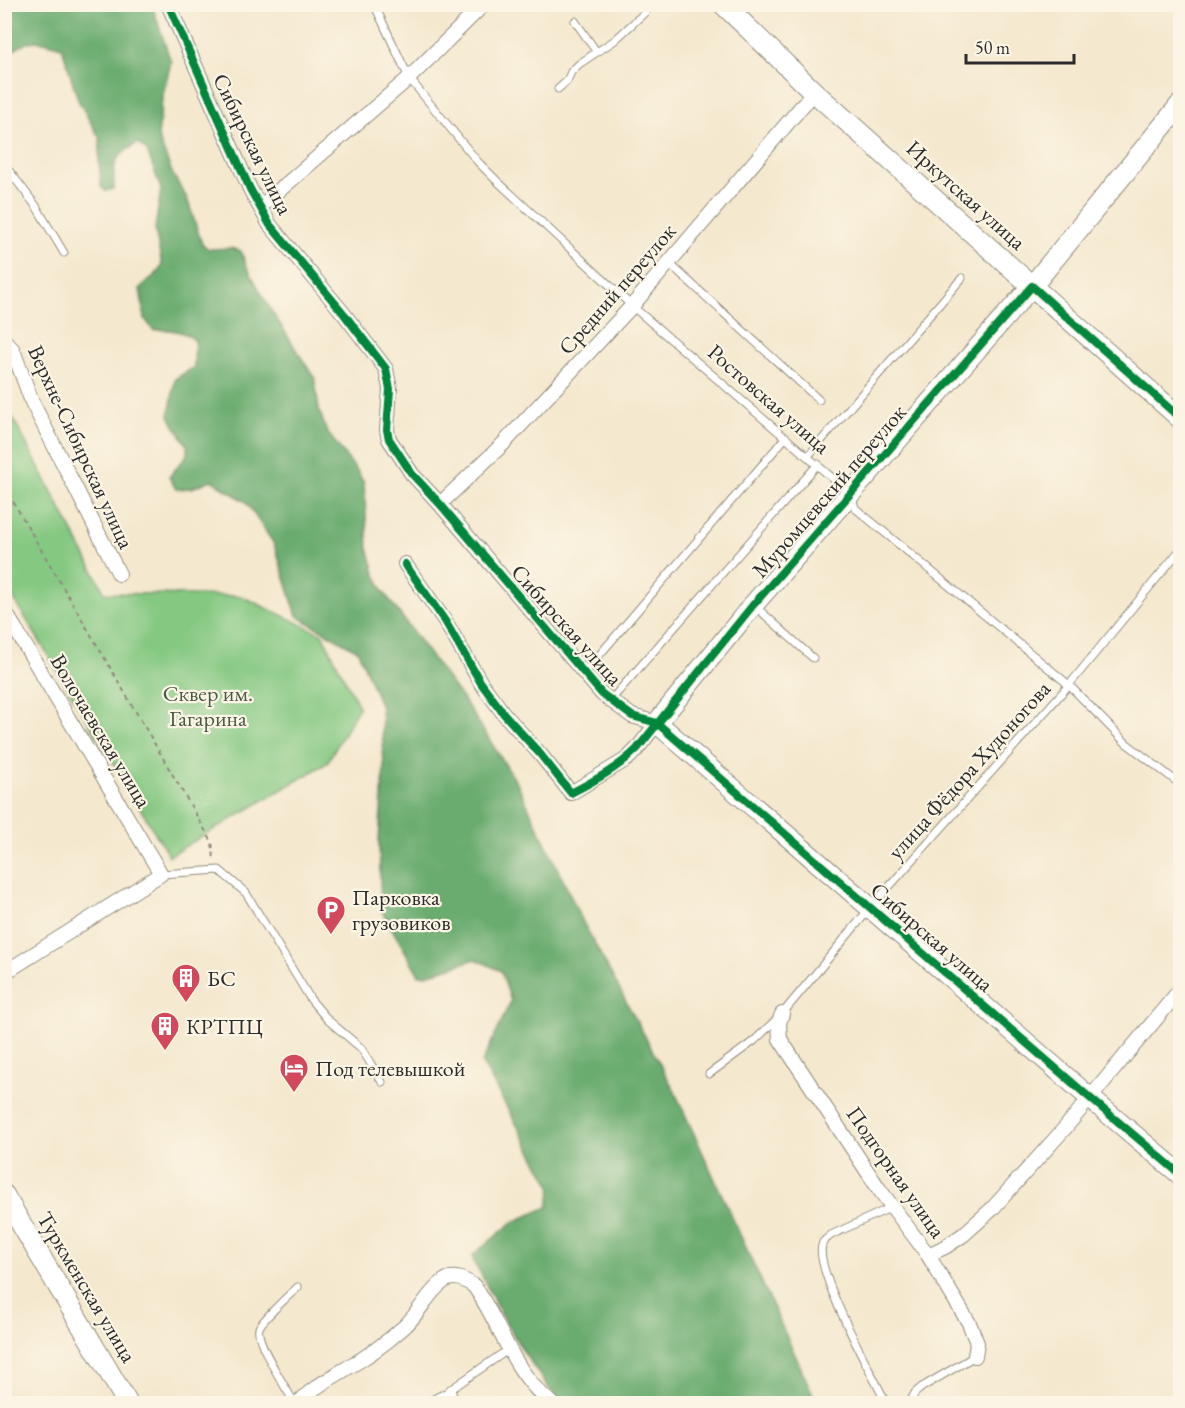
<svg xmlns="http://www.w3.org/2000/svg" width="1185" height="1408" viewBox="0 0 1185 1408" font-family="'EB Garamond',serif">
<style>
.green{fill:#84c881;stroke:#587a56;stroke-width:1.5}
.forest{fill:#6bac6f;stroke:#4b6c4d;stroke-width:1.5}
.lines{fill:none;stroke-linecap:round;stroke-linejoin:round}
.lane-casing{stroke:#908a7c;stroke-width:9}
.street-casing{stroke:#908a7c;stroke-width:16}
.secondary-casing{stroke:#908a7c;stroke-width:22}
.path{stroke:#908a7c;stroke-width:2;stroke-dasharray:4.5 4.5;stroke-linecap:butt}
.lane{stroke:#fff;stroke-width:7}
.street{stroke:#fff;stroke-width:14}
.secondary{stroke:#fff;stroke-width:20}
.cycleway-casing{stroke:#fcf5e5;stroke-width:11}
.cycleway{stroke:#00873e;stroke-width:8}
.labels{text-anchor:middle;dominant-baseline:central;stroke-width:4.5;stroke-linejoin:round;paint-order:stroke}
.street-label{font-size:22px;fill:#2b2b2b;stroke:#fcf5e5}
.park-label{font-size:22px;fill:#465a45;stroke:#fcf5e5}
.poi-label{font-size:22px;fill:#2b2b2b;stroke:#fcf5e5;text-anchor:start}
</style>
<rect width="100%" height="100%" fill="#fcf5e5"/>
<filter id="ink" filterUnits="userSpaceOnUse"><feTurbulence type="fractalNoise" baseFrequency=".0167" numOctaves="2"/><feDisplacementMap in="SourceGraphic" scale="12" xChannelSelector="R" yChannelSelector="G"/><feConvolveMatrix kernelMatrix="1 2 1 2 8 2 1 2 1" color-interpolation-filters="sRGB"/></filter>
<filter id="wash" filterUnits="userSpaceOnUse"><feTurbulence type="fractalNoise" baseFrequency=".008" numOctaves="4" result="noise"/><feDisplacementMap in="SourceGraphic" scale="24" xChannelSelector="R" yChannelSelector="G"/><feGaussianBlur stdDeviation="1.35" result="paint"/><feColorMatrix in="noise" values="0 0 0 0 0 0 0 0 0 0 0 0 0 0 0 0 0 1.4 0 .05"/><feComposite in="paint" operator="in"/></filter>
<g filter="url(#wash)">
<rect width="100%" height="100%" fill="#f4e8ce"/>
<!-- green -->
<path class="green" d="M 4,401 L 105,593 L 241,596 L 322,634 L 359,707 L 327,763 L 169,856 L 5,584 Z"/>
<!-- forest -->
<path class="forest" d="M 5,5 L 152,5 L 171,62 L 162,98 L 158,137 L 173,175 L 187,198 L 202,244 L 209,249 L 232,248 L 241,251 L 246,265 L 269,307 L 315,379 L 319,410 L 327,432 L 357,471 L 364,483 L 368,548 L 375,573 L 383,591 L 469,708 L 517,783 L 584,924 L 674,1090 L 817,1403 L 561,1403 C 527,1362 503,1321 480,1272 L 474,1264 L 473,1255 L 513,1222 L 548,1207 L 552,1188 L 482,1063 L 511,1001 L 501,971 L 476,959 L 426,975 L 419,975 L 381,910 L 379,841 L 384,766 L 381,707 L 358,651 L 297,616 L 274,544 L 246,502 L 211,480 L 192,488 L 176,489 L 169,477 L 187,455 L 187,445 L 169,416 L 175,379 L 194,367 L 195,341 C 185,330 167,329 153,330 L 145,319 L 140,289 C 147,279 158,277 162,265 L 155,229 L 161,189 L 147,151 L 138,143 C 112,158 114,161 114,189 L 105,191 L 101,187 L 99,162 L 100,139 L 78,100 L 62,47 C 32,38 30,38 5,57 Z"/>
</g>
<g filter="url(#ink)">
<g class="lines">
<!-- lane casing -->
<g class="lane-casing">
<path id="lane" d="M 374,4 L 409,78 L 478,162 L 496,180 L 632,306 L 851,494 L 855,508 L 1069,685 L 1126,743 L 1180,784
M 575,21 L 596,51
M 558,89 L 567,81 L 571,72 L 579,64 L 615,40 L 654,4
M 4,168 L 10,172 L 36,206 L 64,253
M 669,263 L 819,400
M 808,456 L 962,278
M 755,606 L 813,658
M 584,673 L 786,437
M 610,701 L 818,464
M 161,874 L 219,870 L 246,893 L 311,1000 L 328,1020 L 361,1048 L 382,1082
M 709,1074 L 754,1041 L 782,1014 L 871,907 L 1069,685 L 1180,550
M 450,1389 L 457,1404
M 885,1401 C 872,1373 814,1271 822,1245 C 823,1240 828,1238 831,1235 L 892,1207
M 295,1404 C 287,1389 255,1342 259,1328 C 262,1320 290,1294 298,1287
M 424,1404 L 447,1392 L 509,1349
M 909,1404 L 915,1393 L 922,1387 L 975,1356"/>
</g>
<!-- street casing -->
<g class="street-casing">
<path id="street" d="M 168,4 L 250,189 L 270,225 L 344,314 L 386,369 L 390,389 L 387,430 L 389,439 L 412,474 L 440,504 L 602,694 L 632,716 L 657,723 L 637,749 L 627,759 L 571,793 L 540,754 L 504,714 L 481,683 L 445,621 L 405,564
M 260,207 L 409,78 L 484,4
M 4,340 L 13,350 L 32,402 L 119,574
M 440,504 L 503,444 L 632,306 L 814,92
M 4,610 L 161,874 L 4,973
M 782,1014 L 779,1023 L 780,1039 L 879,1189 L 928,1255 L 969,1323 L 977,1343 L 975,1356
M 928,1255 L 945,1247 L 963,1235 L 992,1209 L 1065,1128 L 1180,990
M 298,1404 C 311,1388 330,1379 347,1368 C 367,1357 387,1342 404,1327 C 419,1314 427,1293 444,1281 C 454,1274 465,1280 474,1286 C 502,1325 512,1374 553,1404"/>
</g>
<!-- secondary casing -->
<g class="secondary-casing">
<path id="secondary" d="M 723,4 L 814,92 L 1180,418
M 1180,105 L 1032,286 L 753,605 L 657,723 L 1090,1098 L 1180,1174
M 4,1195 L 128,1404"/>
</g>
<!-- path -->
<path class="path" d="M 4,486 L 212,842 L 214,859"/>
<!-- lane -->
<use href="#lane" class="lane"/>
<!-- street -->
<use href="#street" class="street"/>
<!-- secondary -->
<use href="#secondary" class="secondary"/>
<!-- cycleway casing -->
<g class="cycleway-casing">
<path id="cycleway" d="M 168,4 L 250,189 L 270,225 L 344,314 L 386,369 L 390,389 L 387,430 L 389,439 L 412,474 L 440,504 L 602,694 L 632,716 L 657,723 L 1090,1098 L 1180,1174
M 405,564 L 445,621 L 481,683 L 504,714 L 540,754 L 571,793 C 594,781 618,768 637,749 L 753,605 L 1032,286 L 1180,418"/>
</g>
<!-- cycleway -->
<use href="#cycleway" class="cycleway"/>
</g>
</g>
<!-- icons -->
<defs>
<g id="parking-pin" transform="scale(1.5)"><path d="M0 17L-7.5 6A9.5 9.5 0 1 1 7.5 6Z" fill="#d1495b" stroke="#fcf5e5"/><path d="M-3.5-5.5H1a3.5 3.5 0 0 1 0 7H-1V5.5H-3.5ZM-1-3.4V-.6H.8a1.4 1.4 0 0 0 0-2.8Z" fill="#fff"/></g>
<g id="building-pin" transform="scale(1.5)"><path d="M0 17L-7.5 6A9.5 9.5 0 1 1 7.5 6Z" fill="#d1495b" stroke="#fcf5e5"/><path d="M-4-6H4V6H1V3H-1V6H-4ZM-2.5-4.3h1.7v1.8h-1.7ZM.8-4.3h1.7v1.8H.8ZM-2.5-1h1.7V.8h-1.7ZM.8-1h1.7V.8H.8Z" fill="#fff"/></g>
<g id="hotel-pin" transform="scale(1.5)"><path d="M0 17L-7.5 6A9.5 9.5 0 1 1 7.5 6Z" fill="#d1495b" stroke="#fcf5e5"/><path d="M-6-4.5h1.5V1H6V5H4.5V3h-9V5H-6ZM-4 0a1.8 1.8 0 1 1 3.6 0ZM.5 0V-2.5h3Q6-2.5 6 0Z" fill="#fff"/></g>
</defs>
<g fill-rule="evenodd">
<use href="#parking-pin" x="331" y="910"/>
<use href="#building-pin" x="186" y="978"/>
<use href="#building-pin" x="165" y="1026"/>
<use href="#hotel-pin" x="294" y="1068"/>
</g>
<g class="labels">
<!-- street labels -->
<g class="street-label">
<text transform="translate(253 144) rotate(64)">Сибирская улица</text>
<text transform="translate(966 195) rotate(42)">Иркутская улица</text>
<text transform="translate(617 289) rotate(-49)">Средний переулок</text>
<text transform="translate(769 399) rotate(41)">Ростовская улица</text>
<text transform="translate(81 447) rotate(65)">Верхне-Сибирская улица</text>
<text transform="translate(829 491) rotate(-49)">Муромцевский переулок</text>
<text transform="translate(567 625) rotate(48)">Сибирская улица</text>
<text transform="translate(101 731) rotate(59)">Волочаевская улица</text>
<text transform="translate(969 770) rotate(-48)">улица Фёдора Худоногова</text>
<text transform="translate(932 937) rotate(41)">Сибирская улица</text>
<text transform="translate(896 1172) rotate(55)">Подгорная улица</text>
<text transform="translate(87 1287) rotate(59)">Туркменская улица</text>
</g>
<!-- park labels -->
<g class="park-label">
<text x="208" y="693">Сквер им.<tspan x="208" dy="25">Гагарина</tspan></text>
</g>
<!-- poi labels -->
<g class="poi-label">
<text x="352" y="897">Парковка<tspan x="352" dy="25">грузовиков</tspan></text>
<text x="207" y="978">БС</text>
<text x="186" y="1026">КРТПЦ</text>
<text x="315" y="1068">Под телевышкой</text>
</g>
</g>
<!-- margin -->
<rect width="1185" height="1408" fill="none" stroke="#fcf5e5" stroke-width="24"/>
<!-- scale -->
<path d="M966 54v9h108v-9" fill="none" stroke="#2b2b2b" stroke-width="3"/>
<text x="975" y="54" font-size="18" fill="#2b2b2b" stroke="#fcf5e5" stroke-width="4.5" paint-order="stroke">50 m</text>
</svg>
